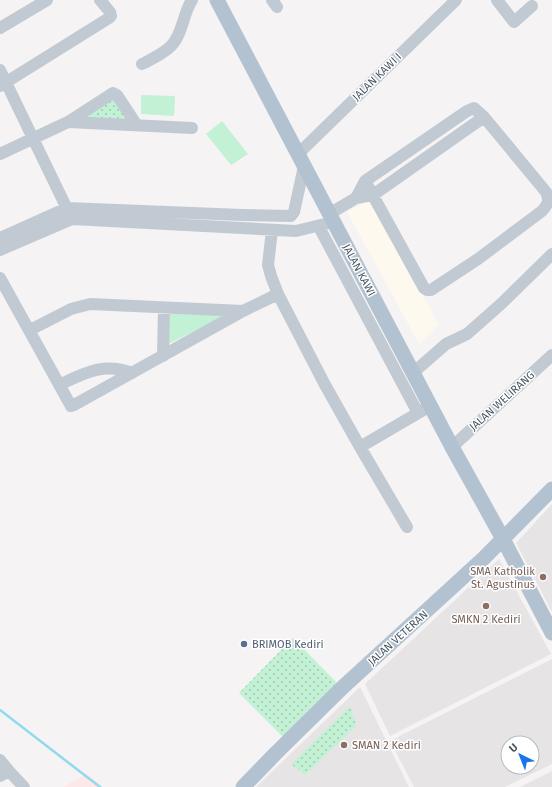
<svg xmlns="http://www.w3.org/2000/svg" width="552" height="787" viewBox="0 0 552 787" font-family="'Fira Sans',sans-serif">
<style>
.commercial{fill:#fdf9ef}
.education{fill:#e6e4e5;fill-rule:evenodd}
.medical{fill:#fce8e6}
.grass{fill:url(#grass-dots)}
.pitch{fill:#c3f1d5}
.lines{fill:none;stroke-linecap:round;stroke-linejoin:round}
.stream{stroke:#90daee;stroke-width:2.5}
.minor{stroke:#c1cad2;stroke-width:12}
.major{stroke:#b3c2d1;stroke-width:15}
.education-dot{fill:#8d6e63;stroke:#fff;stroke-width:1.5}
.service-dot{fill:#5c6f8a;stroke:#fff;stroke-width:1.5}
.labels{text-anchor:middle;dominant-baseline:central;stroke-width:3;stroke-linejoin:round;paint-order:stroke}
.street-label{font-size:11px;fill:#4a5661;stroke:#fff}
.education-label{font-size:11px;fill:#785e54;stroke:#fff;text-anchor:end}
.service-label{font-size:11px;fill:#4e5e75;stroke:#fff;text-anchor:start}
</style>
<defs>
<pattern id="grass-dots" width="8" height="8" patternUnits="userSpaceOnUse"><rect width="8" height="8" fill="#c3f1d5"/><path d="M2 2h.1M6 6h.1" fill="none" stroke="#a0c6b0" stroke-width="1.8" stroke-linecap="round"/></pattern>
</defs>
<rect width="100%" height="100%" fill="#f5f3f3"/>
<!-- commercial -->
<path class="commercial" d="M 372,199 L 439,325 L 419,344 L 347,212 Z"/>
<!-- education -->
<path class="education" d="M 552,504 L 552,612 L 516,543 Z
M 499,559 L 551,654 L 390,736 L 365,684 Z
M 552,659 L 552,764 L 505,787 L 414,787 L 390,741 ZM 508,743 L 532,743 L 532,767 L 508,767 Z
M 360,687 L 409,787 L 256,787 Z
M 552,771 L 552,787 L 520,787 Z"/>
<!-- medical -->
<path class="medical" d="M 87,774 L 103,787 L 63,787 Z"/>
<!-- grass -->
<path class="grass" d="M 115,97 L 130,121 L 77,120 Z
M 293,638 L 337,683 L 283,737 L 239,693 Z
M 350,706 L 356,726 L 305,775 L 291,764 Z"/>
<!-- pitch -->
<path class="pitch" d="M 141,95 L 175,96 L 174,116 L 141,114 Z
M 222,121 L 248,154 L 231,165 L 206,134 Z
M 169,313 L 228,315 L 166,345 Z"/>
<g class="lines">
<!-- stream -->
<path class="stream" d="M 0,710 L 100,787"/>
<!-- minor -->
<path class="minor" d="M 272,0 L 277,7
M 497,0 L 514,22 L 532,6
M 0,28 L 47,0
M 142,64 C 152,59 163,54 171,46 C 183,34 183,13 192,0
M 0,70 L 70,215
M 0,86 L 109,18 L 111,16 L 110,12 L 100,0
M 68,122 L 192,128
M 0,154 L 68,122 L 113,93 L 117,95 L 136,124
M 298,154 L 456,0
M 356,198 L 365,181 L 467,111 L 474,108 L 484,117 L 546,192 C 550,200 548,205 542,211 L 478,259 L 431,290 L 427,290 L 424,288 L 365,181
M 329,214 L 356,198 L 373,195 L 484,117
M 319,227 L 418,413
M 272,230 L 268,265 L 271,276 L 278,294
M 0,238 L 67,208 L 242,215 L 291,216 L 294,212 L 304,166
M 0,250 L 72,219 L 296,231 L 333,222
M 0,278 L 71,406 L 74,405 L 243,311 L 278,294 L 324,383 L 360,447 L 407,527
M 30,330 L 71,309 L 90,304 L 243,311
M 163,356 L 164,308
M 414,372 L 446,344 L 467,334 L 501,304 L 552,254
M 59,385 C 85,373 104,362 132,373
M 360,447 L 425,409
M 452,447 L 552,355
M 0,760 L 9,771 L 0,776
M 9,771 L 24,787"/>
<!-- major -->
<path class="major" d="M 217,0 L 452,447 L 503,539 L 552,633
M 243,787 L 275,754 L 343,687 L 484,558 L 552,489"/>
</g>
<!-- markers -->
<g class="education-dot">
<circle cx="543" cy="577" r="4"/>
<circle cx="486" cy="606" r="4"/>
<circle cx="344" cy="745" r="4"/>
</g>
<circle class="service-dot" cx="244" cy="644" r="4"/>
<g class="labels">
<!-- street labels -->
<g class="street-label">
<text transform="translate(377 77) rotate(-44)">JALAN KAWI I</text>
<text transform="translate(359 270) rotate(62)">JALAN KAWI</text>
<text transform="translate(502 401) rotate(-42)">JALAN WELIRANG</text>
<text transform="translate(398 638) rotate(-42)">JALAN VETERAN</text>
</g>
<!-- education labels -->
<g class="education-label">
<text x="535" y="571">SMA Katholik<tspan x="535" dy="13">St. Agustinus</tspan></text>
<text x="486" y="619" text-anchor="middle">SMKN 2 Kediri</text>
<text x="352" y="745" text-anchor="start">SMAN 2 Kediri</text>
</g>
<!-- service labels -->
<g class="service-label">
<text x="252" y="644">BRIMOB Kediri</text>
</g>
</g>
<!-- north arrow -->
<g transform="translate(520 755) rotate(317)"><circle r="19" fill="#ffffff" stroke="#b7bbc0"/>
<path d="M0-3L7 15L0 10L-7 15Z" fill="#1a73e8"/>
<text y="-6" font-size="11" font-weight="bold" text-anchor="middle" fill="#4a5661">U</text>
</g>
</svg>
